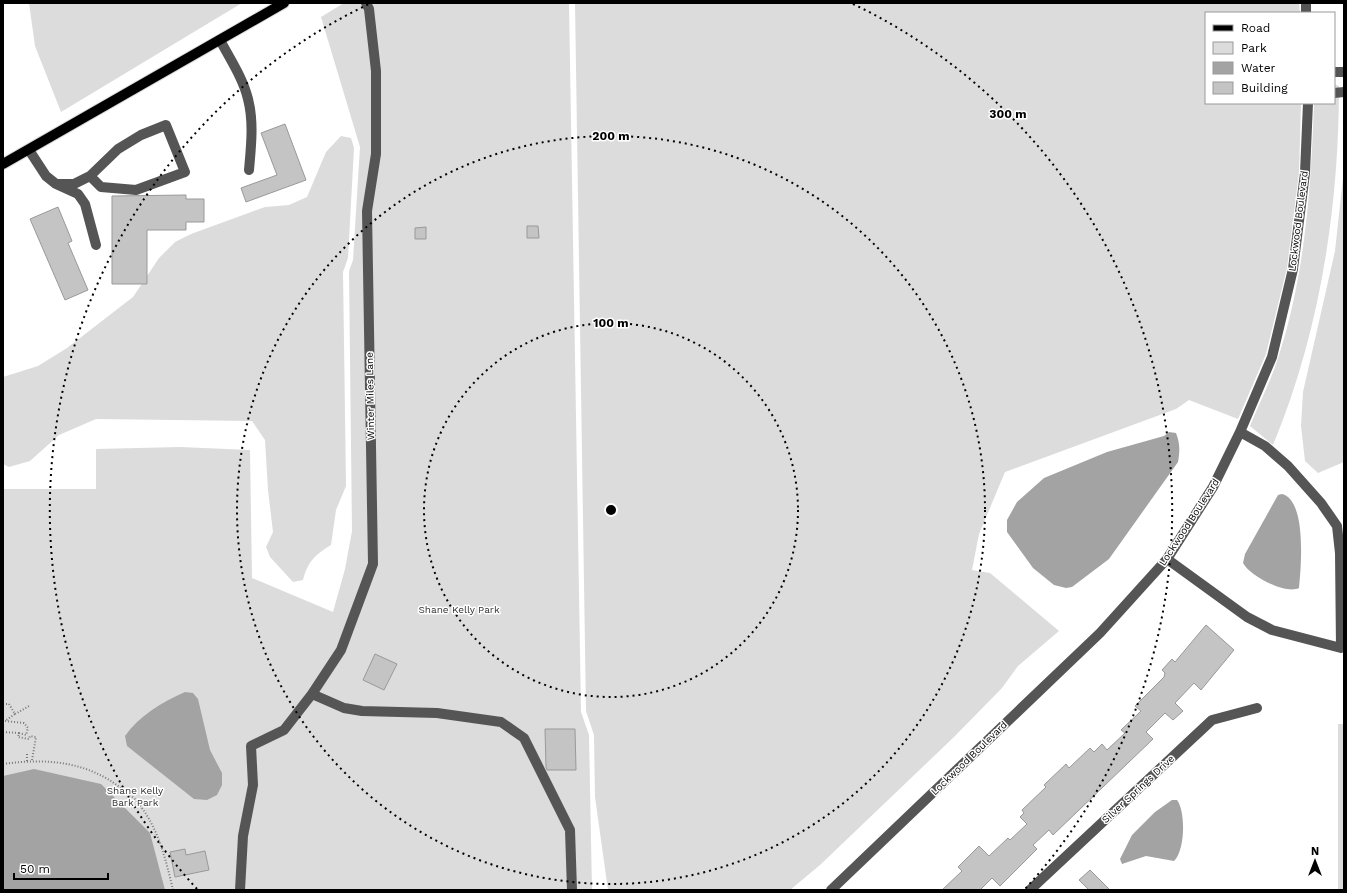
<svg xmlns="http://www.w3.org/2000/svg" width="1347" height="893" viewBox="0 0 1347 893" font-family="'Work Sans',sans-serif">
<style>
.green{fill:#dcdcdc}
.water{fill:#a3a3a3}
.building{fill:#c4c4c4;stroke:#999}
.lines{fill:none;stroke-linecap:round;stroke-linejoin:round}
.major-casing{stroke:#dbdbdb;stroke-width:12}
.path{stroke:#777;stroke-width:2;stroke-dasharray:1 2;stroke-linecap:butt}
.minor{stroke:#555;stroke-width:10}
.major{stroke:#000;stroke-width:10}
.ring{fill:none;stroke:#000;stroke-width:2;stroke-dasharray:2 4}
.labels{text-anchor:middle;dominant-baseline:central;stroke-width:3;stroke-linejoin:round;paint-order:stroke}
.street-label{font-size:10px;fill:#000;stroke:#fff}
.park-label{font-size:10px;fill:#333;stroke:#fff}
.centre{fill:#000;stroke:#fff;stroke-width:2}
.ring-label{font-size:12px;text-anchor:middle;font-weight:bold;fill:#000;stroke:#fff;stroke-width:3;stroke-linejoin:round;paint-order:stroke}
</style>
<rect width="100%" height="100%" fill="#fff"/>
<!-- green -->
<path class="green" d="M 29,3 L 242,3 L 61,112 L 35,46 Z
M 344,3 L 569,3 L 581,712 L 589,735 L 592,890 L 3,890 L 3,489 L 96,489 L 96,449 L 180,447 L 250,450 L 252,578 L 333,612 L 345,569 L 352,531 L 349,271 L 353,260 L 360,147 L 321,17 Z
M 575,3 L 1299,3 L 1300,13 L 1206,13 L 1206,103 L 1301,103 L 1299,172 L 1287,268 L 1266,354 L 1238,419 L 1189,400 L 1176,409 L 1005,472 L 979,534 L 972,570 L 990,573 L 1059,631 L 1018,666 L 1002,688 L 954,737 L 820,865 L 790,890 L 608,890 L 595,797 L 594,735 L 586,711 Z
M 1334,84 L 1339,86 C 1339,207 1320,332 1273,445 L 1250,426 C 1259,403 1271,381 1278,358 C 1305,276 1311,189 1314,103 L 1334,103 Z
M 341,136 L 351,138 L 354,148 L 348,258 L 343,272 L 346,486 L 336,510 L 331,545 C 315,555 308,561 303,580 L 293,582 L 270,557 L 266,547 L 273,532 L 268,490 L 265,440 L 252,421 L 96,419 L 59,435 L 30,461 L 9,467 L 3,464 L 3,377 L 38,366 L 67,348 L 133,297 L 159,258 L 175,242 L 191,234 L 265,207 L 289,205 L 307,197 L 326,152 Z
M 1344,169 L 1344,462 L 1318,473 L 1305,461 L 1301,426 L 1303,392 L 1335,251 Z
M 1338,724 L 1344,724 L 1344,890 L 1338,890 Z"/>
<!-- water -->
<path class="water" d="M 1169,432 L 1176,433 C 1180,443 1180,451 1178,462 L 1109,559 L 1072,587 L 1066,588 L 1054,585 L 1033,568 L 1007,532 L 1007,520 L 1017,502 L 1044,478 L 1107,452 L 1164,436 Z
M 1282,494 C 1307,500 1301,568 1299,588 C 1285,595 1249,575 1243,563 L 1245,554 L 1278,495 Z
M 185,692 L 193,693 L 198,699 L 210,750 L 222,773 L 222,785 L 217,795 L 207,800 L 194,799 L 127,746 L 125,736 C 139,716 162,702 185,692 Z
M 34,769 L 101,784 L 150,833 L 165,890 L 3,890 L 3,776 Z
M 1172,800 L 1177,800 C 1186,812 1185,851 1174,861 L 1146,856 L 1122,864 L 1120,859 L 1132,835 L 1155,812 Z"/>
<!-- building -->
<path class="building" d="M 285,124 L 306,180 L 246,202 L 241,188 L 277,175 L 261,133 Z
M 186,195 L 186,199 L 204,199 L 204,222 L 186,222 L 186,230 L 147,230 L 147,284 L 112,284 L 112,196 Z
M 58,207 L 72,241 L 68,243 L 88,290 L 65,300 L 30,219 Z
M 527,226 L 538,226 L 539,238 L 527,238 Z
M 426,227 L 426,239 L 415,239 L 415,228 Z
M 1206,625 L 1234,650 L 1201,690 L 1194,683 L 1175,703 L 1183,711 L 1173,720 L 1165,713 L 1146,732 L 1153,739 L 1053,835 L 1049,830 L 1033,845 L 1037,849 L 1000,886 L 992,878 L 980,890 L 942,890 L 962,871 L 958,867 L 979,846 L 989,856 L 1008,838 L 1010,840 L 1027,824 L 1020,817 L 1024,813 L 1022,810 L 1046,787 L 1044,785 L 1066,764 L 1069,768 L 1090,748 L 1094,752 L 1102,744 L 1107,750 L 1125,733 L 1121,730 L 1141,711 L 1135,706 L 1164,677 L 1165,673 L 1162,670 L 1172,659 L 1175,662 Z
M 375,654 L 397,664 L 384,690 L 363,680 Z
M 545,729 L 575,729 L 576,770 L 547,770 L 546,767 Z
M 185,849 L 186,855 L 205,851 L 209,870 L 175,877 L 170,852 Z
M 1090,870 L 1110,890 L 1089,890 L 1079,880 Z"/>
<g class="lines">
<!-- major casing -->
<g class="major-casing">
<path id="major" d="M 3,164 L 284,3"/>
</g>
<!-- path -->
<path class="path" d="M 3,704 L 9,704 L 15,714 L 5,721 L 24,723 L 28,728 L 26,735 L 19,733
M 15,714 L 29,706
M 3,732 L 19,733 L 18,737 L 29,739 L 30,736 L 36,737 L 32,760
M 27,761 L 27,754
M 3,764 C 46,758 87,761 122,789 C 127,793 134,797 138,803 C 158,827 166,860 173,890"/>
<!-- minor -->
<path class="minor" d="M 1306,3 L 1306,13
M 220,40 C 230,59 243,78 248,99 C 254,122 251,147 249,170
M 1334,72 L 1344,72
M 1334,93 L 1344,92
M 29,150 L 46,176 L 56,184 L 78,194 L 85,204 L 96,245
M 56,184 L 74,184 L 90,176 L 118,149 L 141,135 L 166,125 L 185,172 L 136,190 L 101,187 L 90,176
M 1167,559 L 1247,617 L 1272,630 L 1341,648 L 1340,553 L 1337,526 L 1321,503 L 1288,466 L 1265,446 L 1240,432
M 312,694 L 344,708 L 362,711 L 437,713 L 501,722 L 524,738 L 570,830 L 572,890
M 240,890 L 243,836 L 253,785 L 251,746 L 284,730 L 312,694 L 341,650 L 373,564 L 367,211 L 376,154 L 376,71 L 369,9 L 366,3
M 831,890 L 1100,633 L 1167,559 L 1213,487 L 1240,432 L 1272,357 L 1293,269 L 1305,173 L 1308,103
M 1030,890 L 1212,720 L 1257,708"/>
<!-- major -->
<use href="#major" class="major"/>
</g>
<!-- distance rings -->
<g class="ring">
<circle cx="611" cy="510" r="187"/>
<circle cx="611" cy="510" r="374"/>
<path d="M197 889A561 561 0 0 1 369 4M853 4A561 561 0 0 1 1025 889"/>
</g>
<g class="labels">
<!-- street labels -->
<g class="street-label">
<text transform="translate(1298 221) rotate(-83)">Lockwood Boulevard</text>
<text transform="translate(370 396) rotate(-91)">Winter Miles Lane</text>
<text transform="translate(1189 522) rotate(-57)">Lockwood Boulevard</text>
<text transform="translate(969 758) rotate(-44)">Lockwood Boulevard</text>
<text transform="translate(1138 789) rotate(-43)">Silver Springs Drive</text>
</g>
<!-- park labels -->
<g class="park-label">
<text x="459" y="609">Shane Kelly Park</text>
<text x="135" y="790">Shane Kelly<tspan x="135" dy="12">Bark Park</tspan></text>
</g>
</g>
<circle cx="611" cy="510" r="6" class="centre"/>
<g class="ring-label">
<text x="1008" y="118">300 m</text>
<text x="611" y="140">200 m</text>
<text x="611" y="327">100 m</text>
</g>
<!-- border -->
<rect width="1347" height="893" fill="none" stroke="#000000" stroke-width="8"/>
<!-- legend -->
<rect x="1205" y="12" width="130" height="92" fill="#ffffff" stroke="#999999"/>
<rect x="1213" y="25" width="20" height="6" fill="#000000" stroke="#999999"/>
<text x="1241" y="32" font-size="12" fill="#000000">Road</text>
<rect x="1213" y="42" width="20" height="12" fill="#dcdcdc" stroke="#999999"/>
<text x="1241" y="52" font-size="12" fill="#000000">Park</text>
<rect x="1213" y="62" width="20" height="12" fill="#a3a3a3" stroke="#999999"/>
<text x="1241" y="72" font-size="12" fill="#000000">Water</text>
<rect x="1213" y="82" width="20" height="12" fill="#c4c4c4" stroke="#999999"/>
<text x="1241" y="92" font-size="12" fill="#000000">Building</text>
<!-- north arrow -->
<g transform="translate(1315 861)" stroke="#ffffff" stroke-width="3" paint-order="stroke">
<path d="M0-3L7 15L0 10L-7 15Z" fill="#000000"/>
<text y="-6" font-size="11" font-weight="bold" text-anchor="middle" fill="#000000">N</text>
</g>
<!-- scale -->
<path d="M14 873v6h94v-6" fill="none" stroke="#000000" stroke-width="2"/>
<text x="20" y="873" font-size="12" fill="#000000" stroke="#ffffff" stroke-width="3" paint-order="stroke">50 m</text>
</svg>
